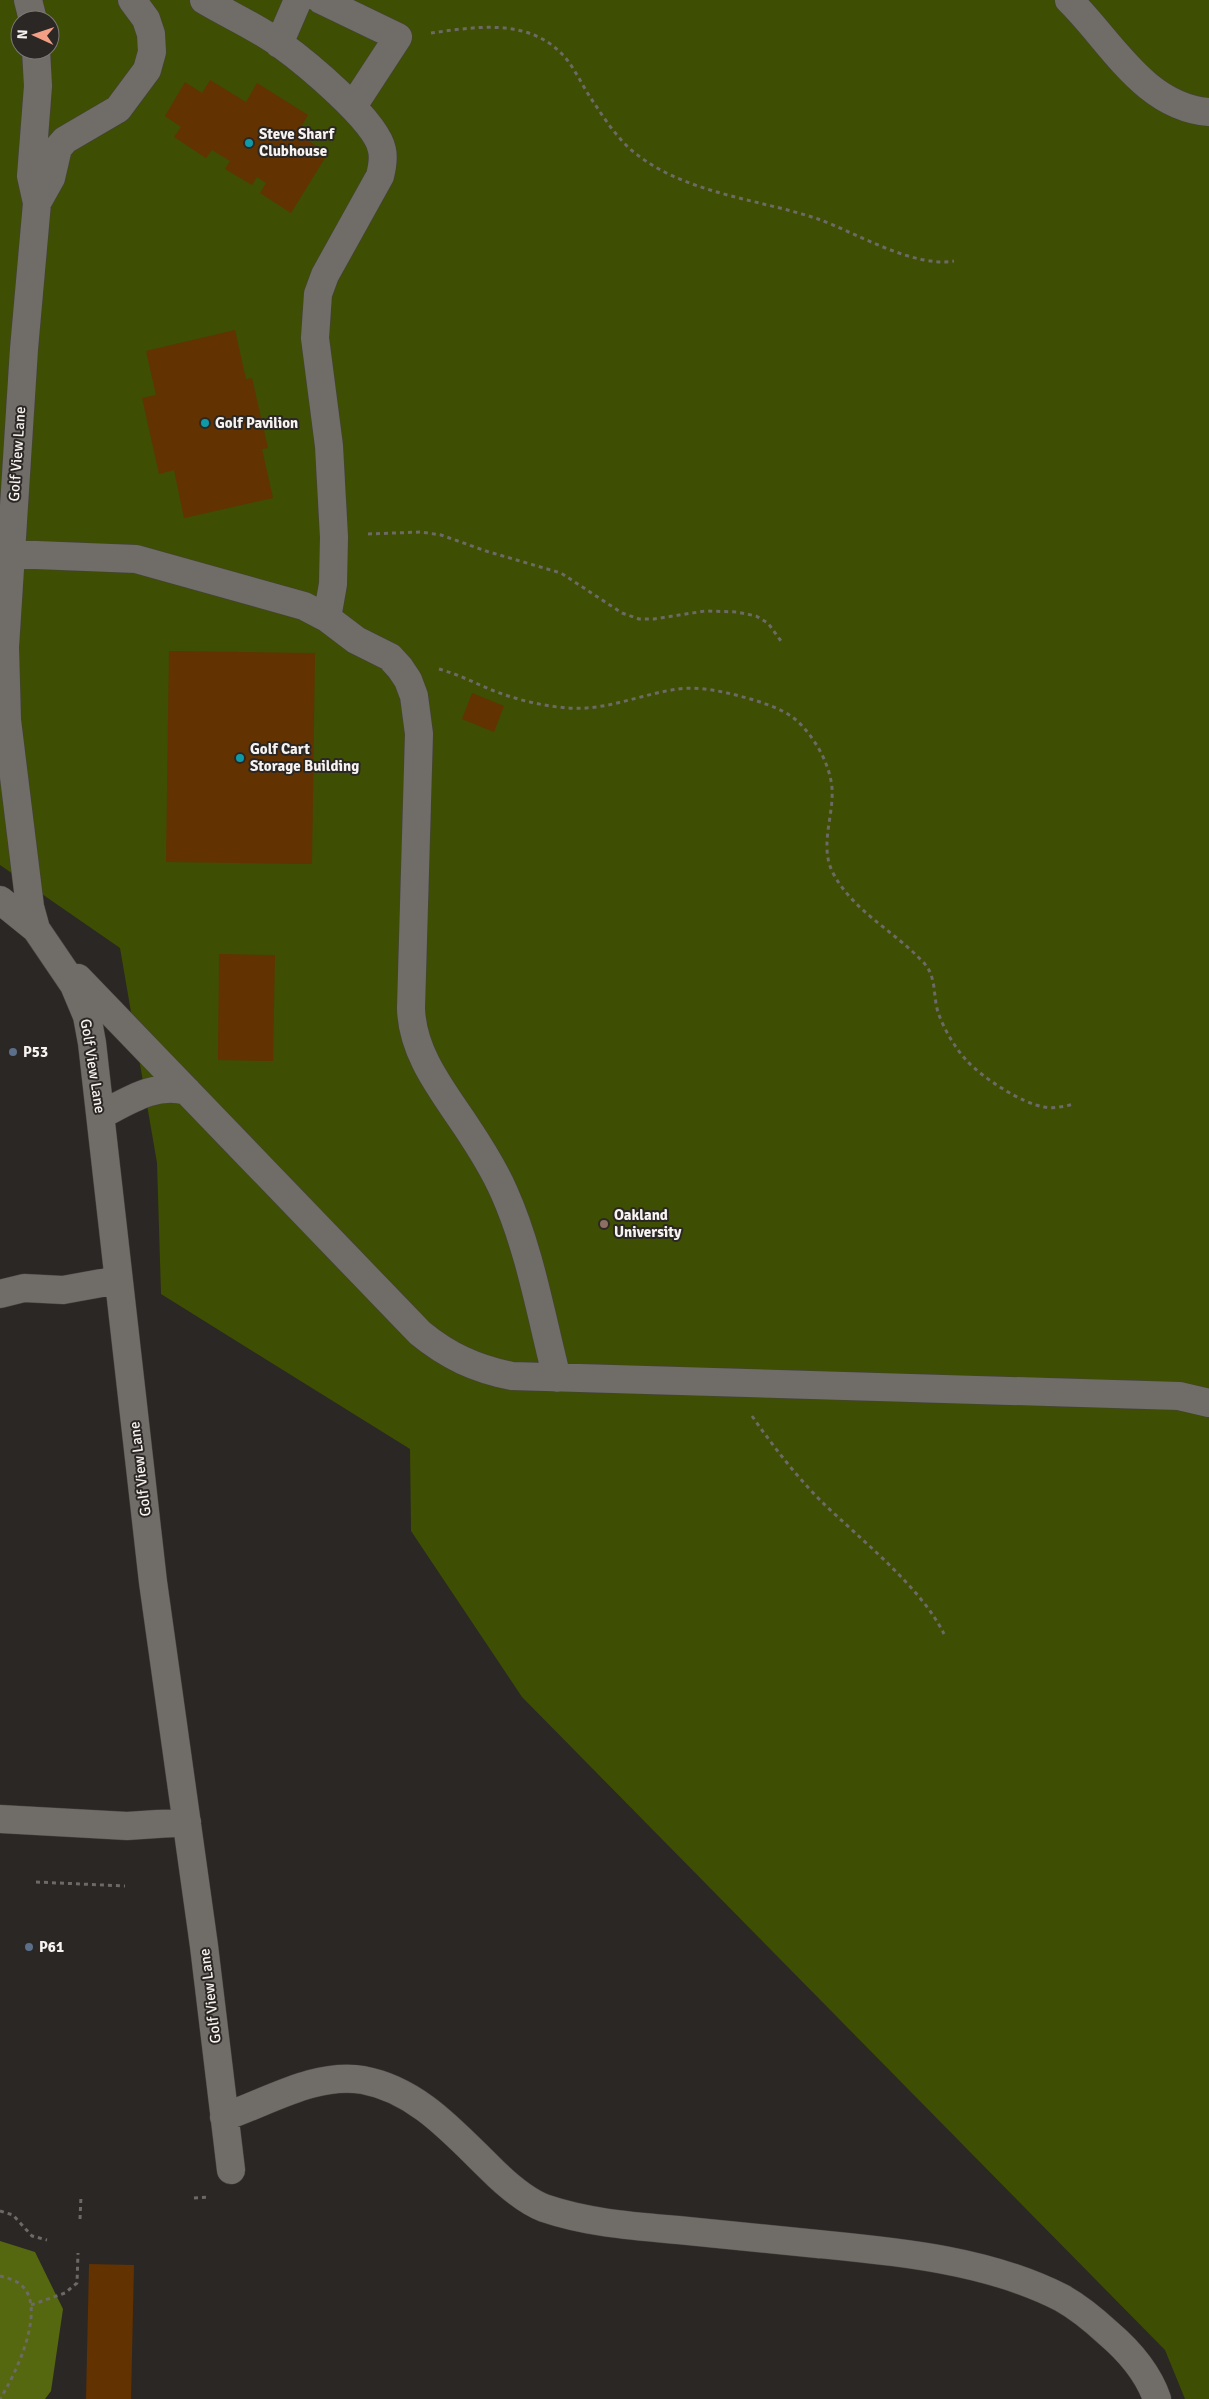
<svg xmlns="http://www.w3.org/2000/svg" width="1209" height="2399" viewBox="0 0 1209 2399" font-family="Signika,sans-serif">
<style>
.green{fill:#3e4e03;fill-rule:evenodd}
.forest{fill:#55680f}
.building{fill:#633201}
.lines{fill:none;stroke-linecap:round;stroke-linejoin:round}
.minor-casing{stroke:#46423f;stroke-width:29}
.path{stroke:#6c6966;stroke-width:3;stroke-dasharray:4 4;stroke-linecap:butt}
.minor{stroke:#706c68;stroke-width:28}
.culture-dot{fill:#0f9aa8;stroke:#2b2724;stroke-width:2}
.service-dot{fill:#5c6f8a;stroke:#2b2724;stroke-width:2}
.education-dot{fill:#8d6e63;stroke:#2b2724;stroke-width:2}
.labels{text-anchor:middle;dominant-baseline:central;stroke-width:4;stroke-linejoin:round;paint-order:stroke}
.poi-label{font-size:15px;font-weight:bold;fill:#f6f3f1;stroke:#2b2724;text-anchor:start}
.street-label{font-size:15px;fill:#f6f3f1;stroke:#2b2724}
</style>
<rect width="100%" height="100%" fill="#2b2724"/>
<!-- green -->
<path class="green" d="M 0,0 L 1209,0 L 1209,2399 L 1185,2399 L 1165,2350 L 522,1697 L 411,1531 L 410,1449 L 161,1294 L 157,1163 L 120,948 L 0,865 ZM 20,20 L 50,20 L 50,50 L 20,50 Z"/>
<!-- forest -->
<path class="forest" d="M 0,2241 L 35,2252 L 63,2309 L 51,2391 L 45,2399 L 0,2399 Z"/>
<!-- building -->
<path class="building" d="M 210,80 L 246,102 L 257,83 L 308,115 L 297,134 L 328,153 L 291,213 L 260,193 L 266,183 L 257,177 L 252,185 L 225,169 L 230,161 L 212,150 L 206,158 L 174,137 L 181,127 L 165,116 L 185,82 L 202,93 Z
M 235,330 L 246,379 L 252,378 L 268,448 L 262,449 L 273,498 L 184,518 L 174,470 L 159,474 L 142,398 L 156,395 L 146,351 Z
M 169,651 L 315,653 L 312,864 L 166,862 Z
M 472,693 L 504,706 L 494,732 L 462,719 Z
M 219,954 L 275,955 L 273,1061 L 218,1060 Z
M 89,2264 L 134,2265 L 131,2399 L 86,2399 Z"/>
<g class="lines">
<!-- minor casing -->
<g class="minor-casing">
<path id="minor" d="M 28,0 L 33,20
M 204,0 C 229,15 257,27 280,44 C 305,62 377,121 382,150 C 384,159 382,168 380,176 L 325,275 L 318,294 L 315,338 L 329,446 L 334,537 L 333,584 L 327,618 L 356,640 L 390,657 L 400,668 L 408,680 L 414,696 L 419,734 L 411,1008 C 412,1053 442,1090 466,1126 C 480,1147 494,1169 504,1192 C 530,1250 541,1316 557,1378
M 321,0 L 398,37 L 353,106
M 1069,0 C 1111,41 1144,107 1209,112
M 279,44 L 298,0
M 36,50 L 38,86 L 31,176 L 37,203 L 24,349 L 5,647 L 7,720 L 30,907 L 36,929 L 74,985 L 87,1016 L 92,1043 L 153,1582 L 204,1946 L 231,2170
M 37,203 L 51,178 L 58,148 L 65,140 L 118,109 L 147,70 L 152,52 L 151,34 L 146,19 L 132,0
M 11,554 L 136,559 L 304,606 L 327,618
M 0,900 L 36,929
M 78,978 L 420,1333 C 448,1356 476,1369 512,1376 L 1179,1396 L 1209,1403
M 101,1115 C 128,1101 156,1082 187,1091
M 0,1294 L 24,1288 L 63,1290 L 118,1280
M 0,1819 L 127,1826 L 187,1822
M 224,2117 C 268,2102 315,2072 363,2080 C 417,2090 453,2132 490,2168 C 505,2183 524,2200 544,2208 C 588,2223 632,2226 678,2230 C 725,2235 772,2239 818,2244 C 900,2252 988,2260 1062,2298 C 1078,2307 1094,2320 1108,2333 C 1128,2350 1148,2373 1157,2399"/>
</g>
<!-- path -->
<path class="path" d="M 431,33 C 475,27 526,18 561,53 C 573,65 581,83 590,97 C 603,116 616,138 635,153 C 686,194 759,199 818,219 C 857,233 913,268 954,261
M 368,534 L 421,532 L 441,535 L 486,551 L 561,573 L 622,613 L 639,619 L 654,619 L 705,611 L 737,612 L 756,616 L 768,623 L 781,641
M 439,669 C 457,674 473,682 489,689 C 514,699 541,706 568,708 C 606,711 641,694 678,689 C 704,686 729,693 754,700 C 772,706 791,712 804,728 C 818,744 830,766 832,788 C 834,816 819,846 833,873 C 853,911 894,931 922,961 C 938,976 932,997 939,1015 C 945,1031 956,1049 967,1061 C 983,1078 1021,1103 1044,1107 C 1054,1109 1065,1106 1075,1104
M 752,1416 C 773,1446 796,1476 822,1502 C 860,1539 921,1587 944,1634
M 36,1882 L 125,1886
M 194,2198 L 210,2197
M 0,2211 L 13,2215 L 32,2236 L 47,2240
M 80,2219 L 81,2196
M 0,2276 C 7,2278 16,2280 21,2285 C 48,2307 15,2376 0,2399
M 31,2305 L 65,2293 L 77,2283 L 78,2253"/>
<!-- minor -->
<use href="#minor" class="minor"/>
</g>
<!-- markers -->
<g class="culture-dot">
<circle cx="249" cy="143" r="5"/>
<circle cx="205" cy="423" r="5"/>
<circle cx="240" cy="758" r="5"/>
</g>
<g class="service-dot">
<circle cx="13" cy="1052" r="5"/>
<circle cx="29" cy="1947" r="5"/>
</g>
<circle class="education-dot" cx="604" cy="1224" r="5"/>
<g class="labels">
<!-- poi labels -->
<g class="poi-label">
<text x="259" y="134">Steve Sharf<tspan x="259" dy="17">Clubhouse</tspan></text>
<text x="215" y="423">Golf Pavilion</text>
<text x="250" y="749">Golf Cart<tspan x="250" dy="17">Storage Building</tspan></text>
<text x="23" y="1052">P53</text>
<text x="614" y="1215">Oakland<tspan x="614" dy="17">University</tspan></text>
<text x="39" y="1947">P61</text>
</g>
<!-- street labels -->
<g class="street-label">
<text transform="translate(17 454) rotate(-86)">Golf View Lane</text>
<text transform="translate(93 1066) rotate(81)">Golf View Lane</text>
<text transform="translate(140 1469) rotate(-97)">Golf View Lane</text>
<text transform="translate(210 1996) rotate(-97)">Golf View Lane</text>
</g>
</g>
<!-- north arrow -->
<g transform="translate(35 35) rotate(273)"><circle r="24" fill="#2b2724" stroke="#7c7976"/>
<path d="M0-4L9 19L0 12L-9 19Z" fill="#f39f85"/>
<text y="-8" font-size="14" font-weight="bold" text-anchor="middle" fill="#f6f3f1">N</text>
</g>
</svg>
